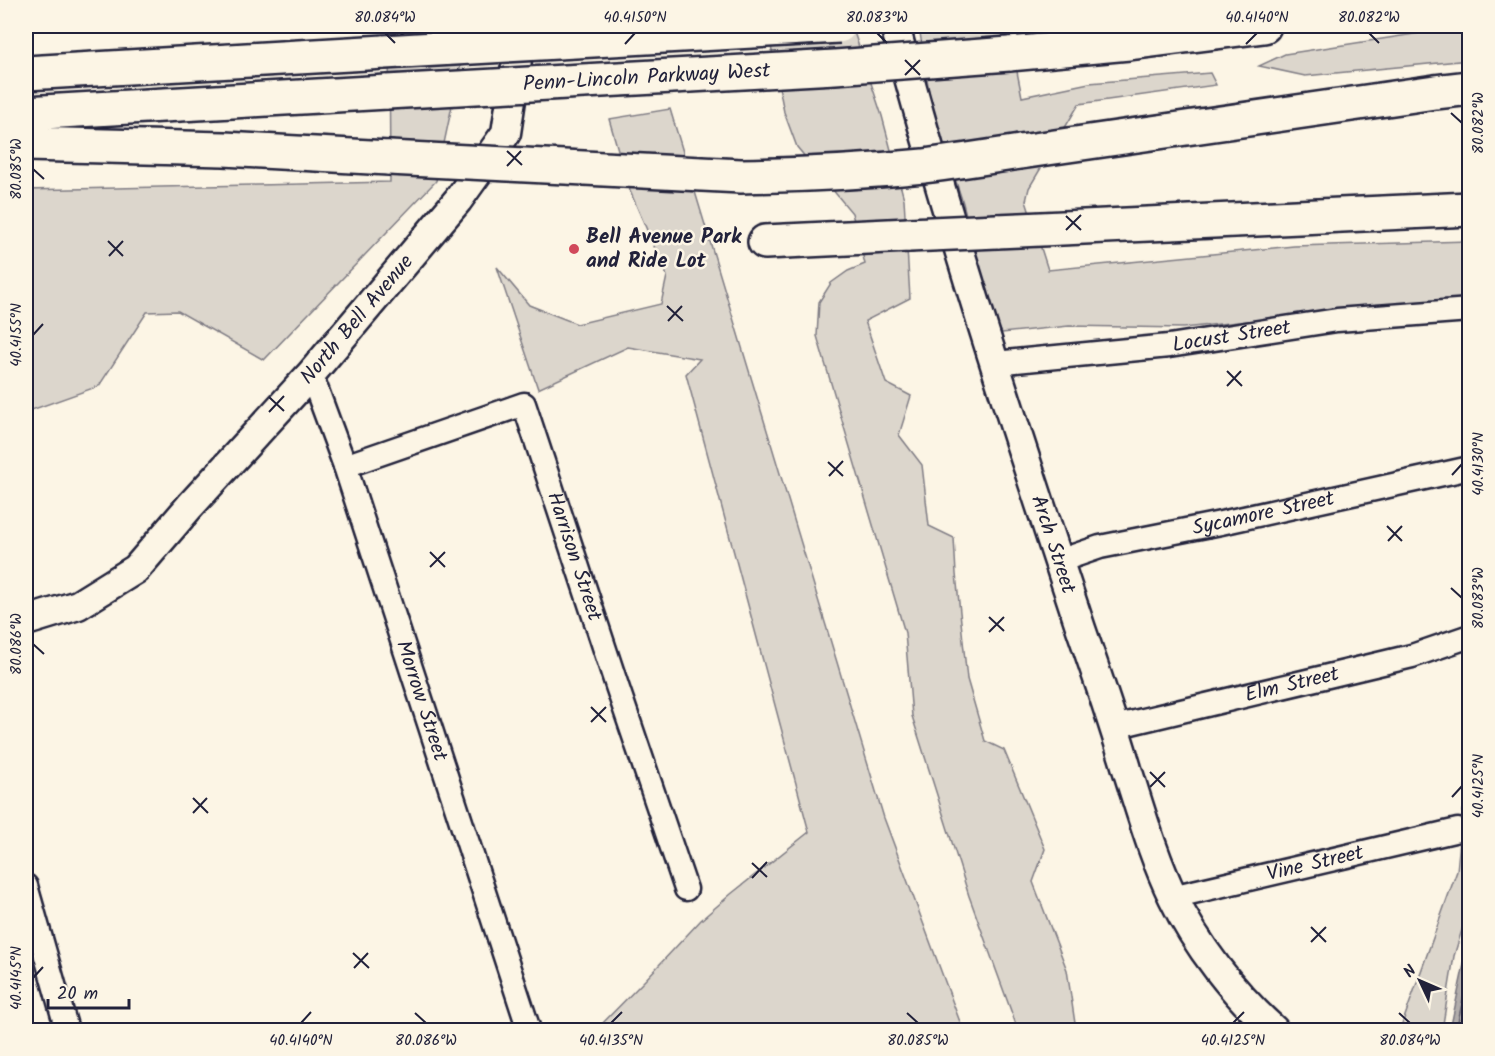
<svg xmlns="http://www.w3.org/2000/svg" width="1495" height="1056" viewBox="0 0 1495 1056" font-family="Kalam,sans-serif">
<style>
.green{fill:#dcd6cc;stroke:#7f7c84;stroke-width:1.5}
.water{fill:#b2adab;stroke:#78757e;stroke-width:1.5}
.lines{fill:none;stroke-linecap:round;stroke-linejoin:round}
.shore{stroke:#5c5a68;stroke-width:1.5}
.minor-casing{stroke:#22223b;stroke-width:27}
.tertiary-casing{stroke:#22223b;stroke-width:33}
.motorway-casing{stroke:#22223b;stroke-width:38}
.minor{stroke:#fcf5e5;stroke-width:22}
.tertiary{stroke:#fcf5e5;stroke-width:28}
.motorway{stroke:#fcf5e5;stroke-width:33}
.motorway-bridge-casing{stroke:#22223b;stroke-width:38;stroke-linecap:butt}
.motorway-bridge{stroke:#fcf5e5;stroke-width:33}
.ticks{fill:none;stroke:#22223b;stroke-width:2}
.poi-dot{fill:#d1495b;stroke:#fcf5e5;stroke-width:2}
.labels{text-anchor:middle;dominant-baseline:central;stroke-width:5;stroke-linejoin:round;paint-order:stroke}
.street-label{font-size:21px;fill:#22223b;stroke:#fcf5e5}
.poi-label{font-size:21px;font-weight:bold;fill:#22223b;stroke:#fcf5e5;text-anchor:start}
.neatline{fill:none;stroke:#22223b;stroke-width:2}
.ticks-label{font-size:15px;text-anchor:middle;fill:#22223b}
</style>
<rect width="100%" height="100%" fill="#fcf5e5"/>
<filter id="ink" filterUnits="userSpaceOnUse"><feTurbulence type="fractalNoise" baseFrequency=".0167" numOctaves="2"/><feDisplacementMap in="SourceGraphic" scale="12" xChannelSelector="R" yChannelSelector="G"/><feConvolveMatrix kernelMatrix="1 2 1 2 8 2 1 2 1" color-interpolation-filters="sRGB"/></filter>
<g filter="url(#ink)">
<!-- green -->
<path class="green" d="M 389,26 L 469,26 L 436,181 L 264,360 L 178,311 L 147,312 L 99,386 L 26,412 L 26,190 L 390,182 Z
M 767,26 L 852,26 L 882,116 L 904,199 L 910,298 L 865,321 L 886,383 L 911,396 L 899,435 L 922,465 L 929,526 L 954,538 L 956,574 L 967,679 L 985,741 L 1004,750 L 1045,849 L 1033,882 L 1067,970 L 1076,1030 L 1018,1030 L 969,896 L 912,716 L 905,633 L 817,336 L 819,302 L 831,283 L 848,271 L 865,264 L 852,213 L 797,147 L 784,112 Z
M 919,26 L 1008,26 L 1022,97 L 1089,83 L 1210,73 L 1216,85 L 1079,104 L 1029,188 L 1026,201 L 1048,270 L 1294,246 L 1469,241 L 1469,314 L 1447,324 L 1413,309 L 1321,313 L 1183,328 L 1069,326 L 1002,333 L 991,316 L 963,203 L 931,105 Z
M 1466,26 L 1469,26 L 1469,60 L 1305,76 L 1259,66 L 1285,54 Z
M 670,109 L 884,818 L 963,1030 L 596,1030 L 646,979 L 701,920 L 731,894 L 809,832 L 686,374 L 700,359 L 628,347 L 538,389 L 497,267 L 529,305 L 577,324 L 661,304 L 667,276 L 630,191 L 609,119 Z
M 1469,803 L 1469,907 L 1454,956 L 1443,1024 L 1452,1023 L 1450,1030 L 1400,1030 L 1457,871 L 1463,810 Z"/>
<!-- water -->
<path class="water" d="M 1469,948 L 1469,1030 L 1450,1030 L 1466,955 Z"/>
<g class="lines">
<!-- shore -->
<path class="shore" d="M 1456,1030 L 1470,969"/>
<!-- minor casing -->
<g class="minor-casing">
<g id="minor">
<path id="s1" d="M 995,363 L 1169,346 L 1337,320 L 1470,310"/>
<path id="s2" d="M 311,374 L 345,466 L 529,1030"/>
<path id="s3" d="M 345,466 L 524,404 L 618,689 L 686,889"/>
<path id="s4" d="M 1059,561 L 1100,547 L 1221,523 L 1470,468"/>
<path id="s5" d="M 1114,727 L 1412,656 L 1470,636"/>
<path d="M 26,886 L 67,1030"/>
<path id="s6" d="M 1172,897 L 1458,830"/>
</g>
</g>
<!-- tertiary casing -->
<g class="tertiary-casing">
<g id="tertiary">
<path id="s7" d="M 895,26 C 949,229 1015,429 1081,629 C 1097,675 1113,722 1127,769 C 1141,812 1153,856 1173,897 C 1196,945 1234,994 1274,1030"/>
<path id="s8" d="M 26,621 L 78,605 L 136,569 L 190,506 L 311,374 L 458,200 L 506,133 L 522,26"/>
</g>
</g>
<!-- motorway casing -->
<g class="motorway-casing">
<path id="motorway" d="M 1009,54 L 1129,43 L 1264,26
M 26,73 L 384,52
M 26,113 L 387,92
M 26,144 L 224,149 L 389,158
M 1020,152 L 1435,92 L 1470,88
M 997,231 L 1470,209
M 765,242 L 909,235"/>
</g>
<!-- minor -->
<use href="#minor" class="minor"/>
<!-- tertiary -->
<use href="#tertiary" class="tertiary"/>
<!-- motorway -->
<use href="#motorway" class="motorway"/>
<!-- motorway-bridge casing -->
<g class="motorway-bridge-casing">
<g id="motorway-bridge">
<path d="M 384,52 L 839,26"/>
<path id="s9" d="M 387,92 L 835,67 L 1009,54"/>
<path d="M 389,158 L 741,176 C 802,175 863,172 924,166 C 956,162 988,157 1020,152"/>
<path d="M 909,235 L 997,231"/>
</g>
</g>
<!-- motorway-bridge -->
<use href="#motorway-bridge" class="motorway-bridge"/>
</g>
</g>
<!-- ticks -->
<path class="ticks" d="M 385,33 L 395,43M 877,33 L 887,43M 1369,33 L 1379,43M 625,44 L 635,33M 1246,44 L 1257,33M 905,60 L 920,75M 905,75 L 920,60M 1451,113 L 1462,123M 507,151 L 522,165M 507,166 L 521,151M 33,169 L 44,179M 1066,216 L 1081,230M 1066,230 L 1081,215M 108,241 L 123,256M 109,256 L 123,241M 667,306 L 683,321M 668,321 L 682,306M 33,335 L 43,324M 1227,371 L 1242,386M 1227,386 L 1241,371M 269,397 L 284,411M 269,412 L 284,396M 828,462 L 843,476M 1452,475 L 1462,464M 829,476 L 843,461M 1387,526 L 1402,541M 1388,541 L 1402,526M 430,552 L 445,567M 430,567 L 445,552M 1451,588 L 1462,598M 989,617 L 1004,631M 989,632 L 1004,617M 33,644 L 44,654M 591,707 L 606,722M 591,722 L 606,707M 1150,772 L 1165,787M 1150,787 L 1165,772M 1452,797 L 1462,786M 193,798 L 208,813M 193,813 L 207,798M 752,863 L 767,877M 752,878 L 767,862M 1311,927 L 1326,942M 1311,942 L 1326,927M 353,953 L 369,968M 354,968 L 368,953M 33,978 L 43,967M 415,1013 L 426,1023M 907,1013 L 918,1023M 1399,1013 L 1410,1023M 301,1023 L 311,1012M 611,1023 L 622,1012M 1233,1023 L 1244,1012"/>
<!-- markers -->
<circle class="poi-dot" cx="574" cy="249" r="6"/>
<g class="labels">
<!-- street labels -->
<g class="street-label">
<text stroke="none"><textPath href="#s9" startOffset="260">Penn-Lincoln Parkway West</textPath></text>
<text stroke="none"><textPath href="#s8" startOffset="456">North Bell Avenue</textPath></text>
<text stroke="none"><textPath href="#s1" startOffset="238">Locust Street</textPath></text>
<text stroke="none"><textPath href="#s4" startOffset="210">Sycamore Street</textPath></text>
<text stroke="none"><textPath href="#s7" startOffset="542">Arch Street</textPath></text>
<text stroke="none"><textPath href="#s3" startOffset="350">Harrison Street</textPath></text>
<text stroke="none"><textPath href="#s5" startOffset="183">Elm Street</textPath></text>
<text stroke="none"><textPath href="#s2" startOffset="345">Morrow Street</textPath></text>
<text stroke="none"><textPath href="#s6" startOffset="147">Vine Street</textPath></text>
</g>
<!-- poi labels -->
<g class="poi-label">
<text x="586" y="237">Bell Avenue Park<tspan x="586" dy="24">and Ride Lot</tspan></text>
</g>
</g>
<!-- margin -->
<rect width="1495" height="1056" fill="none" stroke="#fcf5e5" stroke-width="66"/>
<!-- north arrow -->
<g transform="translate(1420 981) rotate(314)" stroke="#fcf5e5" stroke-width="4.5" paint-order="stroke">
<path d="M0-4.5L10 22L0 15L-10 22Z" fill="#22223b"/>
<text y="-9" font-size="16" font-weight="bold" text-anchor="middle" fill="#22223b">N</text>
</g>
<!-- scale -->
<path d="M48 999v9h81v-9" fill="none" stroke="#22223b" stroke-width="3"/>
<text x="57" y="999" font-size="18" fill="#22223b" stroke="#fcf5e5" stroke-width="4.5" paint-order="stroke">20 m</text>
<rect x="33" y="33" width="1429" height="990" class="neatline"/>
<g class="ticks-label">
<text x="385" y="22">80.084°W</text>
<text x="635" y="22">40.4150°N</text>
<text x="877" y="22">80.083°W</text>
<text x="1257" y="22">40.4140°N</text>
<text x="1369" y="22">80.082°W</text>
<text transform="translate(1478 123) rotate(-90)" y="5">80.082°W</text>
<text transform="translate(16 169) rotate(-90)" y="5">80.085°W</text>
<text transform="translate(16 335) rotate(-90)" y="5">40.4155°N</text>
<text transform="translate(1478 464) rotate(-90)" y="5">40.4130°N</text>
<text transform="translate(1478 598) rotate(-90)" y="5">80.083°W</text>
<text transform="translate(16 644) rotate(-90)" y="5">80.086°W</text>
<text transform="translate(1478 786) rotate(-90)" y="5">40.4125°N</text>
<text transform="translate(16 978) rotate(-90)" y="5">40.4145°N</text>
<text x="301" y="1045">40.4140°N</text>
<text x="426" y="1045">80.086°W</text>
<text x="611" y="1045">40.4135°N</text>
<text x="918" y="1045">80.085°W</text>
<text x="1233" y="1045">40.4125°N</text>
<text x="1410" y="1045">80.084°W</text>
</g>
</svg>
